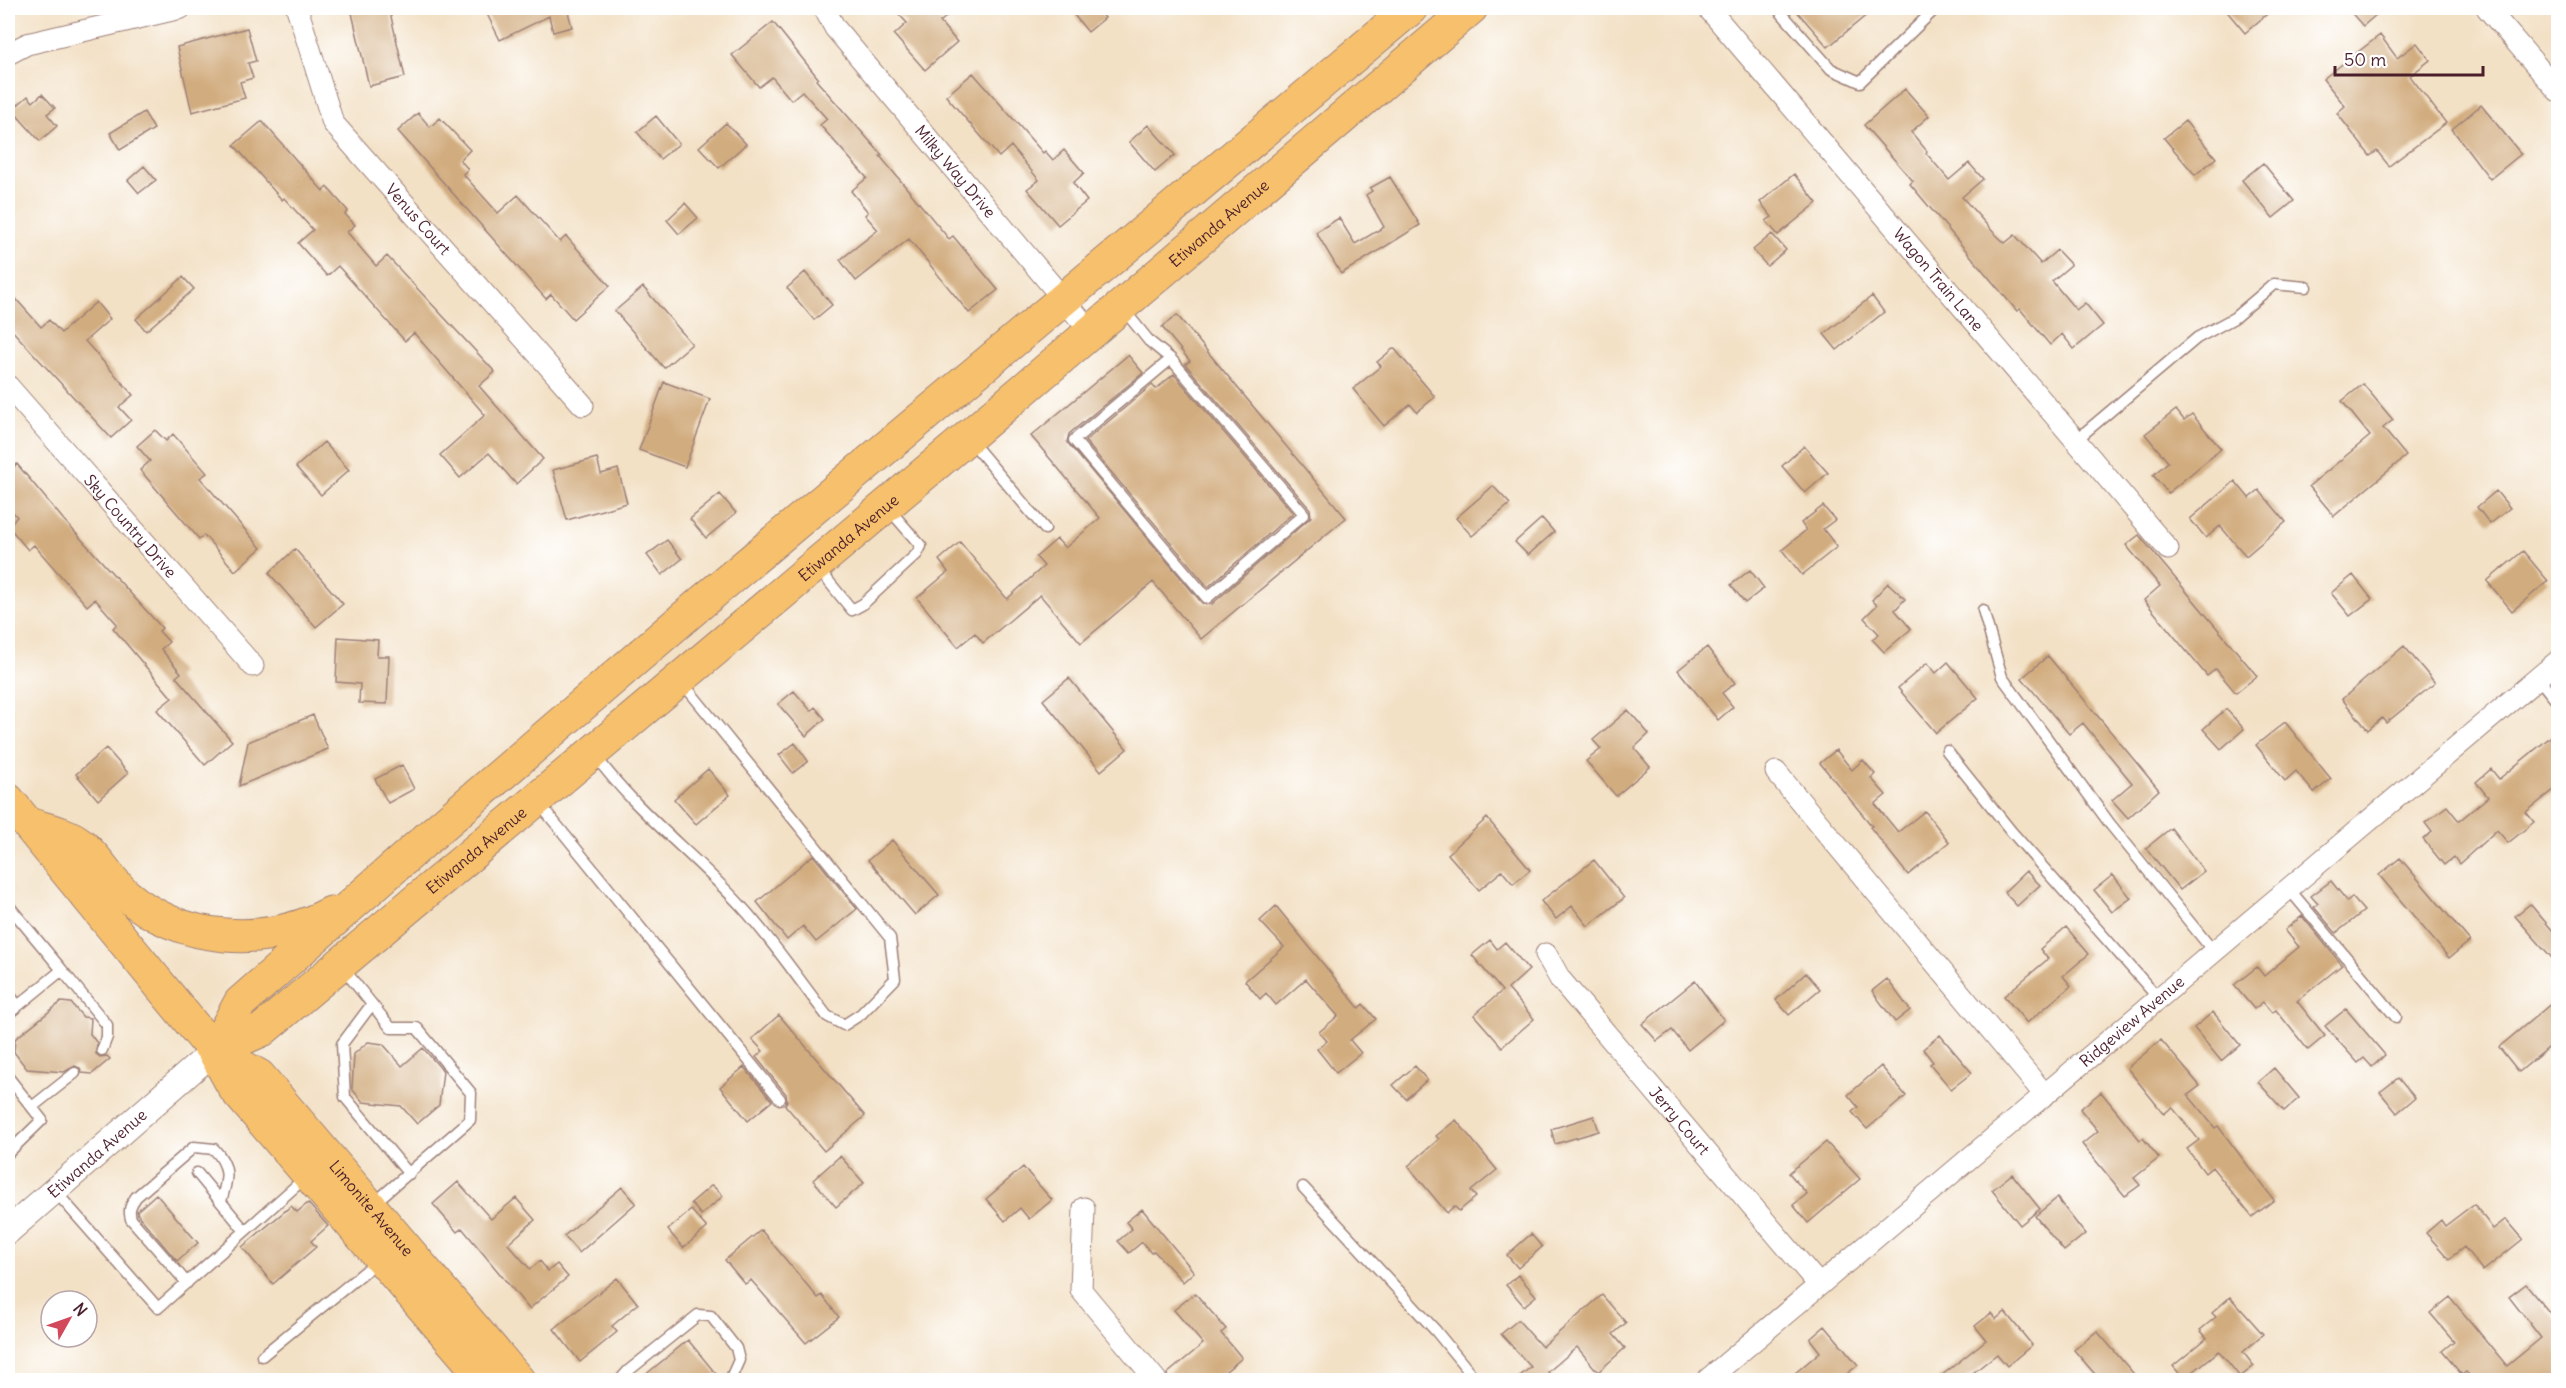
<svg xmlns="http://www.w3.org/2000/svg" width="2566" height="1388" viewBox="0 0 2566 1388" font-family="Delius,sans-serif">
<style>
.building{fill:#d1ac7e}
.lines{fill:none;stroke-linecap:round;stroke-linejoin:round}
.service-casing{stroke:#9e8078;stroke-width:13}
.minor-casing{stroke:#9e8078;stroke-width:23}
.tertiary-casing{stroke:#9e8078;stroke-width:28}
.primary-casing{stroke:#9e8078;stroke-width:35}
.service{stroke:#fff;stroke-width:10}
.minor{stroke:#fff;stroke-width:21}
.tertiary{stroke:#fff;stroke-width:26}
.primary{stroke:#f7c06c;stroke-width:33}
.labels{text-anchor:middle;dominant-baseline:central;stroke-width:4.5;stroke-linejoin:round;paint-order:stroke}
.street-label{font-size:16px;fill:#4a1f2b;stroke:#fff}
</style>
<rect width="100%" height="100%" fill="#fff"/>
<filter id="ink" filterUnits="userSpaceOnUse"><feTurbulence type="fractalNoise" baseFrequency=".0167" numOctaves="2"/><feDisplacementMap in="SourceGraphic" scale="12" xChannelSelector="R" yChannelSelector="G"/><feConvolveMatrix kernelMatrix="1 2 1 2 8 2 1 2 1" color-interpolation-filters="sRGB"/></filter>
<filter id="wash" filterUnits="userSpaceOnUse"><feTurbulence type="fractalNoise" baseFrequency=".008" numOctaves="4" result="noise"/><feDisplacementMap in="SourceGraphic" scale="24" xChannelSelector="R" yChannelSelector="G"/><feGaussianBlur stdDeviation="1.35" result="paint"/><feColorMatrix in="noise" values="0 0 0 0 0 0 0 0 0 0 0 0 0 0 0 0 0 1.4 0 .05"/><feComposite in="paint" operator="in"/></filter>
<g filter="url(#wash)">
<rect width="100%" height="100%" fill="#f3e1c6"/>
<g id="blocks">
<!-- building -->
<path class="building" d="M 378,8 L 389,8 L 405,77 L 369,86 L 352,13 Z
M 484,8 L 567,8 L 572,27 L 553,32 L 549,16 L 500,40 Z
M 893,8 L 940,8 L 947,16 L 940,22 L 957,42 L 925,70 L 894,35 L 907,23 Z
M 1083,8 L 1097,8 L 1105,18 L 1088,32 L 1074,15 Z
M 1794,8 L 1875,8 L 1828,47 Z
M 2224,8 L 2274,8 L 2245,33 Z
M 2347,8 L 2384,8 L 2363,26 Z
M 773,22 L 818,78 L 816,80 L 882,155 L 880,156 L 949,239 L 953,236 L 998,290 L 969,313 L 909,239 L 856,281 L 840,260 L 878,230 L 865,215 L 868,212 L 851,191 L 867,178 L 820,125 L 827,119 L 802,91 L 791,100 L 772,77 L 759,87 L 732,55 Z
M 247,28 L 256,61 L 248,63 L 253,78 L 240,82 L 245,98 L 192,112 L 177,47 Z
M 2380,35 L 2397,58 L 2417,43 L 2430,60 L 2410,76 L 2446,123 L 2389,166 L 2377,151 L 2370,156 L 2337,113 L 2345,106 L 2323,79 Z
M 973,73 L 1043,153 L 1045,151 L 1053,160 L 1064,150 L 1084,173 L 1073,183 L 1087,201 L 1058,225 L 1027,189 L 1039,180 L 1011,146 L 999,157 L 946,96 Z
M 1905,89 L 1929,116 L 1911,132 L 1927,151 L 1926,153 L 1949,180 L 1969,163 L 1983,179 L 1962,197 L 1994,233 L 2005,243 L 2015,235 L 2041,264 L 2057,250 L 2071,265 L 2052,281 L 2076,310 L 2085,303 L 2103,325 L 2074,349 L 2062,334 L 2050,345 L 2020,309 L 2017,311 L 1910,184 L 1913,181 L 1864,125 Z
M 42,94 L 55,108 L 47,114 L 57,126 L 40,141 L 12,110 L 28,96 L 33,102 Z
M 2481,105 L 2521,154 L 2490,179 L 2452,129 Z
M 144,112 L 154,129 L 120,150 L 110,133 Z
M 418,113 L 430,127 L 440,118 L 470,150 L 460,160 L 468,169 L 463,174 L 498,213 L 518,195 L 560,242 L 566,236 L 610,286 L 573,319 L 551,294 L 546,299 L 398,131 Z
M 656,116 L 679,144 L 660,159 L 637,132 Z
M 262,121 L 323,191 L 327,187 L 348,211 L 345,214 L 355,225 L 347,232 L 376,266 L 387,256 L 495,372 L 479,386 L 543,459 L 516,484 L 489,453 L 460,478 L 440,455 L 485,415 L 414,333 L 405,341 L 338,266 L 327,276 L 298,243 L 313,230 L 284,198 L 282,200 L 234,145 Z
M 2185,121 L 2216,158 L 2195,175 L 2164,138 Z
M 726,123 L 746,144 L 719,168 L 699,147 Z
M 1148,125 L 1175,155 L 1155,172 L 1129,142 Z
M 2263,163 L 2294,201 L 2273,218 L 2242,180 Z
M 144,166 L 156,180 L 139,193 L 128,180 Z
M 1794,174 L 1817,203 L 1778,235 L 1766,221 L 1772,217 L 1760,202 Z
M 1390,177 L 1420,225 L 1341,274 L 1316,232 L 1339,218 L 1355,244 L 1384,227 L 1366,195 L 1372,191 L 1370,188 Z
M 685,203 L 698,218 L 679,234 L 667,220 Z
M 1772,234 L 1786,250 L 1767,266 L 1753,250 Z
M 805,272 L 832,305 L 814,320 L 787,288 Z
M 183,277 L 194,289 L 146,331 L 136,319 Z
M 643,287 L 692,344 L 664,368 L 615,311 Z
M 8,290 L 41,327 L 49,320 L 61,333 L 96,302 L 110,319 L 85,341 L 133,395 L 119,407 L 131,420 L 111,438 L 8,326 Z
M 1872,296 L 1884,312 L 1837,350 L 1824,334 Z
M 1177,315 L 1346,518 L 1201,639 L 1153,582 L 1081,643 L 1040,595 L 983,643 L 975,633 L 958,647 L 917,598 L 948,572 L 939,560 L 960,542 L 1007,599 L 1044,566 L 1036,557 L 1057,539 L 1065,548 L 1100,518 L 1031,436 L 1128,355 L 1143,373 L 1069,434 L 1067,442 L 1202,603 L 1212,604 L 1311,517 L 1310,509 L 1185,364 L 1190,361 L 1162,327 Z
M 1394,348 L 1435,397 L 1417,412 L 1410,404 L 1384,426 L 1353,389 L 1381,366 L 1377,362 Z
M 1174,374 L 1293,513 L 1208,587 L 1085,441 L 1152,385 L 1156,389 Z
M 664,382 L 710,399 L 685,467 L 639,450 Z
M 2363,384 L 2393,420 L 2383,428 L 2406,456 L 2334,516 L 2309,486 L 2370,436 L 2342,401 Z
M 2176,410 L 2184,420 L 2192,414 L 2221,449 L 2168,493 L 2153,475 L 2168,462 L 2145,434 Z
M 155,430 L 166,441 L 173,434 L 207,473 L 200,478 L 261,548 L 235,571 L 204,535 L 199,539 L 140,470 L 150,461 L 137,446 Z
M 324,442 L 349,470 L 321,495 L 296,467 Z
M 1804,446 L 1828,473 L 1805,493 L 1782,466 Z
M 597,458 L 601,474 L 618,469 L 627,503 L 567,520 L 553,470 Z
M 17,464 L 63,519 L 162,628 L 159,631 L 169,642 L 161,649 L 181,673 L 176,677 L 232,741 L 205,765 L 157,710 L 172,698 L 113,628 L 117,624 L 95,599 L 87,606 L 34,545 L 28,550 L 8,526 L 17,517 L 8,506 L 8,472 Z
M 2235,481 L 2249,498 L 2259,490 L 2286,522 L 2246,556 L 2220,526 L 2206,538 L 2190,519 Z
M 1493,486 L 1510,504 L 1472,536 L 1456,518 Z
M 2496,491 L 2510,508 L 2490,524 L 2477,507 Z
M 720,494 L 736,513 L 706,538 L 690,519 Z
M 1823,506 L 1835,520 L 1823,529 L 1837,547 L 1802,575 L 1782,550 L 1806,530 L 1801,523 Z
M 1542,518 L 1554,532 L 1528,555 L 1515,542 Z
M 2139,535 L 2257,676 L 2236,693 L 2216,669 L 2207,676 L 2144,600 L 2160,586 L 2126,545 Z
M 667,540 L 682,559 L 662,575 L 647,555 Z
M 295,549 L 343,604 L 316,627 L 269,573 Z
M 2523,551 L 2548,581 L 2512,611 L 2487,581 Z
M 1750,570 L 1764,588 L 1745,603 L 1731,585 Z
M 2353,575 L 2372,599 L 2350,616 L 2331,593 Z
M 1888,583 L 1905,599 L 1895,610 L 1911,629 L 1884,652 L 1872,639 L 1879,634 L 1864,618 L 1877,605 L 1872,600 Z
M 338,637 L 378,640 L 377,656 L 389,656 L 387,704 L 359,703 L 360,684 L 336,682 Z
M 2404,646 L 2435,683 L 2386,723 L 2382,718 L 2368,730 L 2342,699 Z
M 1707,647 L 1735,683 L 1722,693 L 1733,707 L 1718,720 L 1678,670 Z
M 2048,656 L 2159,790 L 2128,818 L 2112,800 L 2132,783 L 2083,723 L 2069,734 L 2022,678 Z
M 1948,662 L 1978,698 L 1936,733 L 1898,688 L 1927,663 L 1936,673 Z
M 1069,678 L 1127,749 L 1101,771 L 1043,700 Z
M 794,691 L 811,711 L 815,707 L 825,719 L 806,736 L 778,704 Z
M 2226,709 L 2244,729 L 2221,749 L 2203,729 Z
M 1628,710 L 1649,734 L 1634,748 L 1650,767 L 1616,796 L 1586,761 L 1601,749 L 1593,740 Z
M 313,715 L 328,749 L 239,786 L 248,742 Z
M 2285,722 L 2331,779 L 2314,793 L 2296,771 L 2285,781 L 2256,745 Z
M 2559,730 L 2559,786 L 2526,812 L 2534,822 L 2508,843 L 2497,830 L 2459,864 L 2454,857 L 2444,865 L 2423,839 L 2432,832 L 2425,823 L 2447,806 L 2459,821 L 2488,797 L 2476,782 L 2491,769 L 2499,779 Z
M 795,743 L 808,761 L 793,773 L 779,755 Z
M 106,748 L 128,773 L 98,800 L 76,774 Z
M 1836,750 L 1852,770 L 1863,760 L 1875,774 L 1871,778 L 1886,795 L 1875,804 L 1898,832 L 1925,811 L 1949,842 L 1908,875 L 1870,827 L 1872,826 L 1820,763 Z
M 402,765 L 414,789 L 388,803 L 375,779 Z
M 708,769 L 730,795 L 696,824 L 674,799 Z
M 1487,818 L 1530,870 L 1513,884 L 1502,871 L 1479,890 L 1448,854 Z
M 2171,828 L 2204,871 L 2180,890 L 2146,848 Z
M 892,840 L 939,895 L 915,915 L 868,860 Z
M 813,855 L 857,909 L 816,942 L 803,926 L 787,940 L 757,902 Z
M 2400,858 L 2470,941 L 2449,958 L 2379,875 Z
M 1594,860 L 1624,898 L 1588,926 L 1572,906 L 1556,919 L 1541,901 Z
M 2026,871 L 2040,885 L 2017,906 L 2004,892 Z
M 2113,875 L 2131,898 L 2112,912 L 2094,890 Z
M 2331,881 L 2347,901 L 2352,897 L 2364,911 L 2336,933 L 2314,907 L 2318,904 L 2311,896 Z
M 2530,904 L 2559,938 L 2559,966 L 2515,916 Z
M 1276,906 L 1359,1008 L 1363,1004 L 1376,1019 L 1350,1040 L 1361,1053 L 1336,1073 L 1317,1049 L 1327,1041 L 1319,1032 L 1338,1016 L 1306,979 L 1276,1005 L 1266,993 L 1260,999 L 1245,981 L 1284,947 L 1260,921 Z
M 2302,916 L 2342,965 L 2297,1001 L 2325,1036 L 2308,1050 L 2276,1010 L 2272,1013 L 2263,1002 L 2254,1009 L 2234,985 L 2257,967 L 2264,976 L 2299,947 L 2285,930 Z
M 2066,927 L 2089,954 L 2063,976 L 2071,986 L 2027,1023 L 2004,996 L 2048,959 L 2040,949 Z
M 1490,940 L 1497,949 L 1505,942 L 1529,970 L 1508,989 L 1534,1019 L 1502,1047 L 1474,1015 L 1502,991 L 1472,955 Z
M 1806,973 L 1820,989 L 1789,1015 L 1776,1000 Z
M 1887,979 L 1910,1010 L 1895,1022 L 1872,991 Z
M 1695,981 L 1724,1020 L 1688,1050 L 1672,1030 L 1657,1041 L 1642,1024 Z
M 2559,997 L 2559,1039 L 2519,1072 L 2499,1047 Z
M 61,1002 L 71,1003 L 83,1017 L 91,1018 L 90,1034 L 97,1043 L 96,1054 L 100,1057 L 107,1056 L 110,1059 L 92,1074 L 82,1073 L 80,1068 L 75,1066 L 64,1072 L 27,1069 L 14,1052 L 15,1039 Z
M 2346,1009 L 2385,1055 L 2372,1067 L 2364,1058 L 2358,1063 L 2325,1026 Z
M 2213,1012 L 2240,1045 L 2221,1061 L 2194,1028 Z
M 779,1015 L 865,1116 L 824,1151 L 785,1105 L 787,1101 L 786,1094 L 756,1057 L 763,1051 L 752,1039 Z
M 1940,1035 L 1972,1073 L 1951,1089 L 1930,1064 L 1933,1062 L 1923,1049 Z
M 2161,1040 L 2200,1086 L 2188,1095 L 2215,1128 L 2218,1126 L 2274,1200 L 2252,1217 L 2212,1167 L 2205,1173 L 2187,1149 L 2199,1140 L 2172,1107 L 2164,1114 L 2127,1068 Z
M 368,1042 L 383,1044 L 402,1066 L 423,1048 L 443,1071 L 439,1105 L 417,1124 L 401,1106 L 363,1102 L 352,1089 L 354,1054 Z
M 1415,1066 L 1427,1080 L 1406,1099 L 1393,1085 Z
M 1881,1066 L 1906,1096 L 1867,1129 L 1852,1112 L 1858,1107 L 1848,1095 Z
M 744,1067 L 772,1101 L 748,1121 L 720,1087 Z
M 2274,1068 L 2299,1098 L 2284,1111 L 2258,1082 Z
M 2398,1078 L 2415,1098 L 2397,1113 L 2380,1092 Z
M 2101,1092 L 2140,1140 L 2143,1138 L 2159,1158 L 2134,1178 L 2140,1185 L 2125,1196 L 2082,1144 L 2098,1131 L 2080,1109 Z
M 1594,1116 L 1599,1131 L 1555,1144 L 1551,1129 Z
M 1456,1120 L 1497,1170 L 1471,1191 L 1476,1197 L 1459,1211 L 1454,1206 L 1447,1213 L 1408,1166 L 1439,1139 L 1436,1136 Z
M 1826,1142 L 1860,1179 L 1808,1223 L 1793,1205 L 1807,1194 L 1789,1173 Z
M 840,1156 L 864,1183 L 836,1207 L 813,1180 Z
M 1023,1167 L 1052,1200 L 1029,1219 L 1020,1208 L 1005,1221 L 986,1199 Z
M 2012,1174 L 2040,1209 L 2020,1225 L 1992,1190 Z
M 458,1182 L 491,1219 L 516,1198 L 535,1220 L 508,1244 L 530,1269 L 540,1261 L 548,1271 L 557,1264 L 568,1277 L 529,1309 L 462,1228 L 457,1232 L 433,1204 Z
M 712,1185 L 723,1196 L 701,1215 L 691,1203 Z
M 622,1187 L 636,1203 L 579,1253 L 564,1236 Z
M 156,1194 L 198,1243 L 177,1261 L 138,1215 L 137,1211 Z
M 2057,1198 L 2085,1234 L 2064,1251 L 2035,1216 Z
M 308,1203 L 328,1226 L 311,1241 L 316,1247 L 273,1284 L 242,1247 L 291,1206 L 297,1212 Z
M 2474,1204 L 2493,1229 L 2506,1219 L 2523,1239 L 2483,1271 L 2464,1247 L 2449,1259 L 2426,1233 L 2441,1220 L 2445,1226 Z
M 1142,1209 L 1194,1272 L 1183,1282 L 1154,1251 L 1151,1253 L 1142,1242 L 1129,1253 L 1118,1241 L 1132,1229 L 1126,1222 Z
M 691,1210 L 707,1228 L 683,1248 L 668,1230 Z
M 761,1230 L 818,1298 L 822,1295 L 839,1317 L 806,1343 L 751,1280 L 745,1284 L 725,1260 Z
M 1531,1234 L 1542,1247 L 1518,1268 L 1507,1255 Z
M 1518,1275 L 1536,1296 L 1524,1306 L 1506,1285 Z
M 617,1278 L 638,1304 L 612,1326 L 617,1332 L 580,1362 L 554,1329 Z
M 2526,1284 L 2559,1324 L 2559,1380 L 2474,1380 L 2466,1372 L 2462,1375 L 2442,1351 L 2454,1341 L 2430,1313 L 2450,1297 L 2507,1366 L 2541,1338 L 2509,1297 Z
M 1195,1293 L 1226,1329 L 1221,1333 L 1242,1358 L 1215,1380 L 1168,1380 L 1167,1374 L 1203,1344 L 1174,1310 Z
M 1602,1295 L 1626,1323 L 1613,1334 L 1625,1348 L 1598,1372 L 1577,1347 L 1548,1372 L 1555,1380 L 1515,1380 L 1531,1367 L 1501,1334 L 1518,1320 L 1542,1347 Z
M 2230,1297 L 2263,1334 L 2243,1352 L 2254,1366 L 2240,1377 L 2219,1351 L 2184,1379 L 2173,1366 L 2207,1338 L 2200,1330 L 2216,1317 L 2212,1313 Z
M 2005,1312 L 2032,1345 L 2007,1366 L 1997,1354 L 1964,1380 L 1936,1380 L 1986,1340 L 1975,1326 L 1991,1313 L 1996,1319 Z
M 1825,1326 L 1858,1365 L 1839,1380 L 1787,1380 L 1820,1352 L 1810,1339 Z
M 2097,1331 L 2139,1380 L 2100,1380 L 2074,1350 Z
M 688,1340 L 721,1380 L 639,1380 Z"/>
</g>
</g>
<g filter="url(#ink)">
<use href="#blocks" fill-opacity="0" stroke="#9e8078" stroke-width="1.5"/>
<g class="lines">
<!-- service casing -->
<g class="service-casing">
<path id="service" d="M 1777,8 L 1831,69 L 1860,82 L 1936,8
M 1124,310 L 1149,341 L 1171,359 L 1304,514 L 1207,598 L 1074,440 L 1171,359
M 970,440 L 1045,529
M 2076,440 L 2197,338 L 2234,318 L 2274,284 L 2306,287
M 817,567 L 852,610 L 863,604 L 917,554 L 921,546 L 888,508
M 1983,610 L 2002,677 L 2110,824 L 2214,952
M 2538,678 L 2558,703
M 1947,751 L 2011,831 L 2159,999
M 594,754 C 636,812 694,854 742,907 C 773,941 799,980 827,1016 L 844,1025 L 861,1014 L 895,979 L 890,938 L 682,682
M 538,802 L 780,1099
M 2289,889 L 2396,1017
M 8,905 L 62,970 L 8,1014
M 342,967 L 391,1028 L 417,1028 L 471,1093 L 470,1120 L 373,1204
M 62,970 L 107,1025 L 107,1037 L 102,1050
M 8,993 L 18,1006
M 372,1004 L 342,1044 L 345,1097 L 409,1174
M 8,1077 L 42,1120 L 8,1153
M 32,1107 L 75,1073
M 197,1173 L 245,1231
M 1303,1187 L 1436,1331 L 1476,1380
M 55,1191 L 158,1308 L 306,1177
M 187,1283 L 131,1219 C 128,1209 131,1205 136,1197 L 194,1147 L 214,1149 C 231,1167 228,1179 221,1201
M 262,1356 L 378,1261
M 620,1380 L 628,1371 L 698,1315 L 711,1316 L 736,1348 L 739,1360 L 730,1380"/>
</g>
<!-- minor casing -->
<g class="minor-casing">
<g id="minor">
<path id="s1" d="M 297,8 L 333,123 L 583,405"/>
<path id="s2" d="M 824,8 L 835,28 L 1091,332"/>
<path id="s3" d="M 1708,8 L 2168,549"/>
<path d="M 2487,8 L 2558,91"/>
<path d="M 8,54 L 27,44 L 181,8"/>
<path id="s4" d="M 8,386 L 253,666"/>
<path d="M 1776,772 L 2045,1095"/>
<path id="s5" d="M 1546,954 L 1560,979 L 1819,1285"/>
<path d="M 1084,1208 L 1081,1290 L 1156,1380"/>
<path id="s6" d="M 1707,1380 L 2558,661"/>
</g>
</g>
<!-- tertiary casing -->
<g class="tertiary-casing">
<g id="tertiary">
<path id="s7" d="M 8,1231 L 214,1051"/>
</g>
</g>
<!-- primary casing -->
<g class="primary-casing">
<g id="primary">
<path d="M 8,800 L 214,1051 L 235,1089 L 486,1380"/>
<path d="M 28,824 C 43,829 67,833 79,843 C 97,856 108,879 125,894 C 182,943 266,948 331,913"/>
<path id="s8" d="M 214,1051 L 262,1030 L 968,437 L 1471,8"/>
<path d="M 214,1051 L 240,1003 L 431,835 L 702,602 L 1411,8"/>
<path id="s9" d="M 214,1051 L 259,1076 L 518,1380"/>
</g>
</g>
<!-- service -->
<use href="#service" class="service"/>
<!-- minor -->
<use href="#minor" class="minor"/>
<!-- tertiary -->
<use href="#tertiary" class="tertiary"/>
<!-- primary -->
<use href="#primary" class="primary"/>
</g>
</g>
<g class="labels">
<!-- street labels -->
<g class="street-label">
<text stroke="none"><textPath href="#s2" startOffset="210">Milky Way Drive</textPath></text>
<text stroke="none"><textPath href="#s1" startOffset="249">Venus Court</textPath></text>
<text stroke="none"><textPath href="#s8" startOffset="1304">Etiwanda Avenue</textPath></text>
<text stroke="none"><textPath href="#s3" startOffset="356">Wagon Train Lane</textPath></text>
<text stroke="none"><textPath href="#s4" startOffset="186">Sky Country Drive</textPath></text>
<text stroke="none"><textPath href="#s8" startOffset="818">Etiwanda Avenue</textPath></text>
<text stroke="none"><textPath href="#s8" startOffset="332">Etiwanda Avenue</textPath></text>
<text stroke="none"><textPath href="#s6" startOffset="556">Ridgeview Avenue</textPath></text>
<text stroke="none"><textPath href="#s5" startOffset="214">Jerry Court</textPath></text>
<text stroke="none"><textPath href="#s7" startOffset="118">Etiwanda Avenue</textPath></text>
<text stroke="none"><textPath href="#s9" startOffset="225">Limonite Avenue</textPath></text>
</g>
</g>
<!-- margin -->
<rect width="2566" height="1388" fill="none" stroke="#fff" stroke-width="30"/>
<!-- north arrow -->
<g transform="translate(69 1319) rotate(50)"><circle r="28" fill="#ffffff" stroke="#b7a5aa" stroke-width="1.5"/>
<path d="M0-4.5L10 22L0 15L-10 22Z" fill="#d1495b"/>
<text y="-9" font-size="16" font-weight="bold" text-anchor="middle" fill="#4a1f2b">N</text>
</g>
<!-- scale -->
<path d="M2335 66v9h148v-9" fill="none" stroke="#4a1f2b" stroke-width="3"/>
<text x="2344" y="66" font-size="18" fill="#4a1f2b" stroke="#ffffff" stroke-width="4.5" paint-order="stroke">50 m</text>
</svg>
